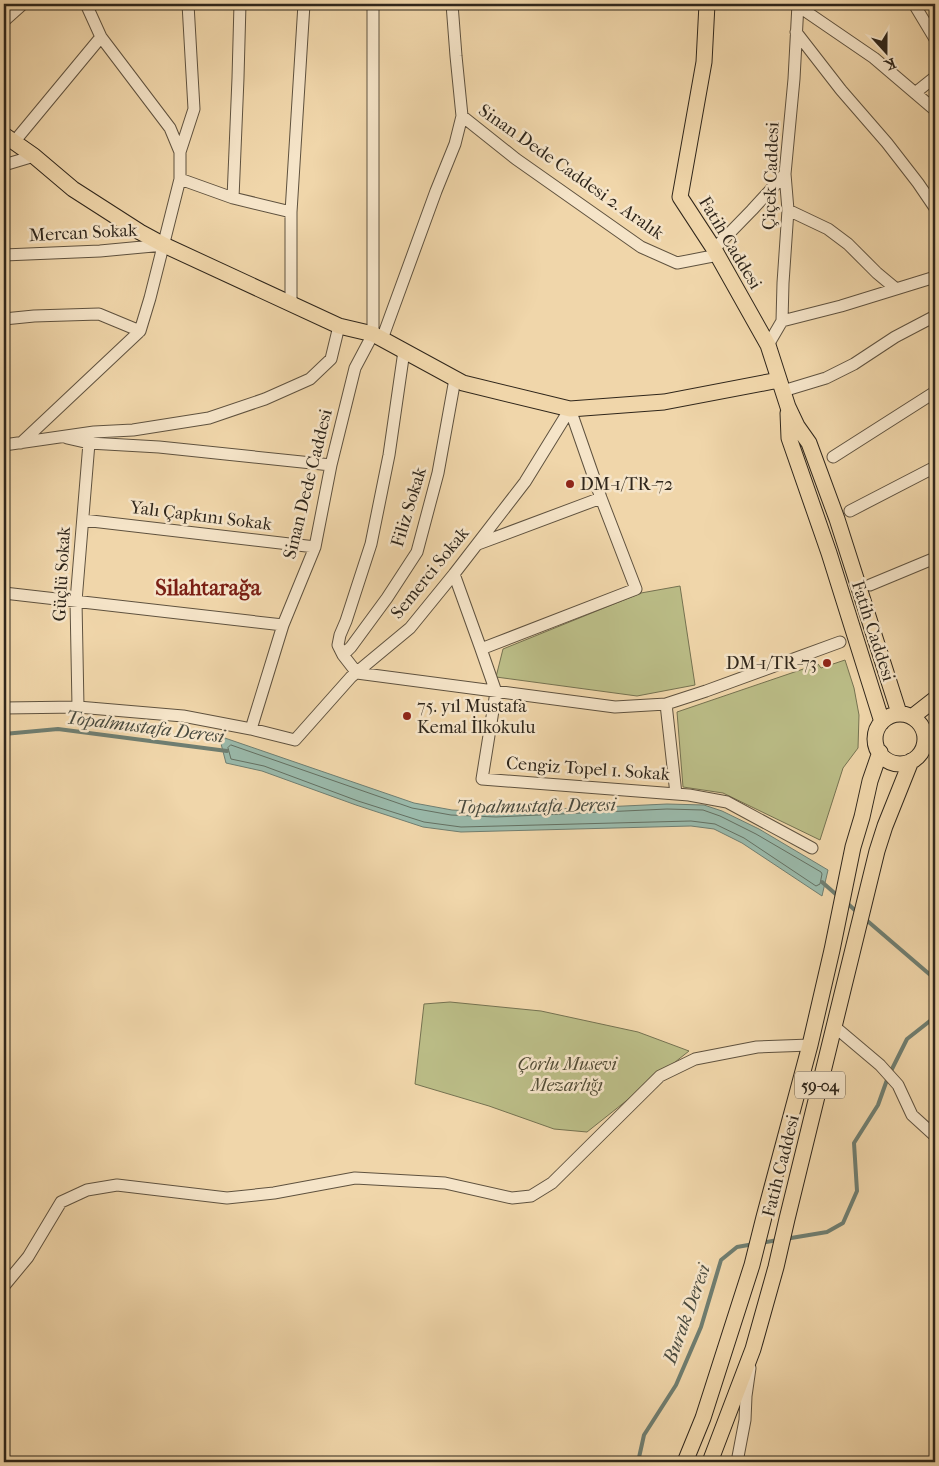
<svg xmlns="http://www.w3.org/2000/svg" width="939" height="1466" viewBox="0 0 939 1466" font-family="'IM FELL French Canon',serif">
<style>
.green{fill:#bbbd87;stroke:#757251}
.water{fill:#9ab9aa;stroke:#6f7e71}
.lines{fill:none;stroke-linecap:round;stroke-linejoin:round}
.shore{stroke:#647062;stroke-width:1}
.stream{stroke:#6f7e71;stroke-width:4}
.minor-casing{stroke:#5f523f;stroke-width:13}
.major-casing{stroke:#2f261b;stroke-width:17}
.minor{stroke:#f5e4c8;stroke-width:11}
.major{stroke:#f0d6aa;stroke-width:15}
.poi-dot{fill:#8f2418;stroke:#f5e4c8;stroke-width:2}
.labels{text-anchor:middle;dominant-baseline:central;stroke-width:5;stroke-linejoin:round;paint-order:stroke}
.shield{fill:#f5e4c8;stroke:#6a5f4f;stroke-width:1}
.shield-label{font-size:16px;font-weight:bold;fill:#2f261b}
.street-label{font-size:18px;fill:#2f261b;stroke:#f5e4c8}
.poi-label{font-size:18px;fill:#2f261b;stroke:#f5e4c8;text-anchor:start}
.park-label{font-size:18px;font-style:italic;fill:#524c36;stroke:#f5e4c8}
.water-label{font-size:19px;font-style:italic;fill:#4a4b3f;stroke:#f5e4c8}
.district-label{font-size:22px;font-weight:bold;fill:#7a1f14;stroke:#f5e4c8}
</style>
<rect width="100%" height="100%" fill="#f0d6aa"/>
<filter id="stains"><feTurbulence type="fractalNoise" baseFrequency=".004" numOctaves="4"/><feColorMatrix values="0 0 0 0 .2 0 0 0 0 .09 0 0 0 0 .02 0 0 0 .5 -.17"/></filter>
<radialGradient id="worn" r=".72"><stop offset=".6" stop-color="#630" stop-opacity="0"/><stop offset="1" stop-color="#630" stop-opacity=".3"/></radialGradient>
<!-- green -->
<path class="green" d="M 680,586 L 695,685 L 637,696 L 496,677 L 503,649 L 641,593 Z
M 845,660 L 854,688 L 859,715 L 858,748 L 843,768 L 820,840 L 723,793 L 683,787 L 677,712 L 818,664 L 821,668 Z
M 450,1002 L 541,1011 L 638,1032 L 689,1051 L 587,1132 L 554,1129 L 489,1106 L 415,1084 L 424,1004 Z"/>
<!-- water -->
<path class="water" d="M 219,736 L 414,803 L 452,810 L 496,812 L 667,804 L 704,805 L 722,811 L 759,829 L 828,870 L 822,896 L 742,843 L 714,829 L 691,826 L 461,832 L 423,827 L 356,805 L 262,771 L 226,763 Z"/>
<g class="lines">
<!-- shore -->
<path class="shore" d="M 231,745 L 412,808 L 451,815 L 496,817 L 667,809 L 703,810 L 720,816 L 756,834 L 821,872 L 822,874 L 820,884 L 816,886 L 744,838 L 715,824 L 691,821 L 461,827 L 424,822 L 358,801 L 264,766 L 231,759 L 228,748 Z"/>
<!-- stream -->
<path class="stream" d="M 4,734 L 58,729 L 227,751
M 822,882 L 839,897
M 847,903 L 858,913
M 864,918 L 935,979
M 785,1239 L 827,1232 L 843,1223 L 857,1191 L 854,1143 L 878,1105 L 888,1077 L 907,1039 L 935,1017
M 761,1243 L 778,1240
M 638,1462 L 644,1435 L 676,1385 L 701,1327 L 721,1260 L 737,1247 L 754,1244"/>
<!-- minor casing -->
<g class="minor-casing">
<path id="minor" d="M 914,4 L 935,39
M 798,6 L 874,58 L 935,110
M 4,21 L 23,4
M 796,32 L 841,90 L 887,143 L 918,183 L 935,208
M 915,93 L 935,77
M 462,116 L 516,159 L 641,247 L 677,263 L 718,255
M 14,142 L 101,37
M 180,152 L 194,109 L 188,4
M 4,165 L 34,156
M 180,179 L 233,198 L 291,212
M 233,198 L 238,78 L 240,4
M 788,210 L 828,229 L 848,244 L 877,273 L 895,288
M 714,249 L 752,210 L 785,174
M 4,255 L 100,251 L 164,245
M 291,303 L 291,212 L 304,4
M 4,319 L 34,316 L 99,314 L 140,331
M 782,321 L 841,306 L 935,277
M 382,339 L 436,191 L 455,144 L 462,116 L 456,56 L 452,4
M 768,345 L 782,321 L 783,283 L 788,210 L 785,174 L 794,79 L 798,4
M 404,351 L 389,455 L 371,544 L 346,621 L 340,635 L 338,645 L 343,655 L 357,673 L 615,707 L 666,704 L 706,691 L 840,642
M 783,391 L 826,378 L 854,364 L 895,337 L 935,316
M 67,438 L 89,443 L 159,447 L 331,465
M 21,443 L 140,331 L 150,298 L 180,179 L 180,152 L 170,128 L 101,37 L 86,4
M 4,445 L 94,432 L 133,430 L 209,418 L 265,399 L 310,379 L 331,359 L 339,326
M 833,457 L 935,392
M 850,511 L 935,467
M 83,520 L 315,547
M 478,544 L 601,498
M 454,574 L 481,649 L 636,589 L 601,498 L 570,409
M 870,585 L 935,558
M 4,593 L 283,625
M 481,649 L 496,692 L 482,779 L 689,795 L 727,802 L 812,848
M 343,655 L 351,647 L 387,598 L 417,552 L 438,473 L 455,379
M 666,704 L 676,794
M 78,707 L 76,601 L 89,443
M 4,708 L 78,707 L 183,716 L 251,729 L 295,740 L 351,677 L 410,628 L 454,574 L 525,482 L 570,409
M 251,729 L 283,625 L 315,547 L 331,465 L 355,368 L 373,334 L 373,4
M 835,1027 L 880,1065 L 898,1085 L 912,1115 L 935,1136
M 4,1286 L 28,1257 L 61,1202 L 87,1190 L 117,1185 L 227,1198 L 274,1193 L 355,1178 L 445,1183 L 512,1198 L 531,1196 L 552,1183 L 660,1076 L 695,1059 L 757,1047 L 810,1045
M 737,1462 L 745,1420 L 746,1396 L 750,1368"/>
</g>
<!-- major casing -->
<g class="major-casing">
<path id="major" d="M 707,4 L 704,62 L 680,197 L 714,249 L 768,345 L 788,407 L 797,426 L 809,443 L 837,519 L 899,713
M 4,135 L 34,156 L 73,189 L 140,232 L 164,245 L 339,326 L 373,334 L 463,383 L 570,409 L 664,402 L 779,380
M 788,413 L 789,438 L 829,553 L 882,722
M875 739a25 25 0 1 1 50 0a25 25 0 1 1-50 0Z
M 912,717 L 935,699
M 685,1462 L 703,1418 L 752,1265 L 764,1217 L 810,1045 L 832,950 L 853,847 L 862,817 L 870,781 L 880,752
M 710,1462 L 753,1349 L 776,1267 L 787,1219 L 877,851 L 885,826 L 911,761"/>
</g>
<!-- minor -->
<use href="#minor" class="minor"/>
<!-- major -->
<use href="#major" class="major"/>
</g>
<!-- markers -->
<g class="poi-dot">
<circle cx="570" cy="484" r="5"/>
<circle cx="827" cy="663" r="5"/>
<circle cx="407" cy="716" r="5"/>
</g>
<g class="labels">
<!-- shield labels -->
<rect class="shield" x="795" y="1071.5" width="50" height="27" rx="4"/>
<g class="shield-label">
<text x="820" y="1085">59-04</text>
</g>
<!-- street labels -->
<g class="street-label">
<text transform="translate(571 172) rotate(35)">Sinan Dede Caddesi 2. Aralık</text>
<text transform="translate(771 176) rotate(-88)">Çiçek Caddesi</text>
<text transform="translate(83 233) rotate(-3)">Mercan Sokak</text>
<text transform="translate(730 243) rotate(59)">Fatih Caddesi</text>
<text transform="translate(308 484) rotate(-76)">Sinan Dede Caddesi</text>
<text transform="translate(409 507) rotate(-73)">Filiz Sokak</text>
<text transform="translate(201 516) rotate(7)">Yalı Çapkını Sokak</text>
<text transform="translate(430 573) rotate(-51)">Semerci Sokak</text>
<text transform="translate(62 574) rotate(-87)">Güçlü Sokak</text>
<text transform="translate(873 631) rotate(72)">Fatih Caddesi</text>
<text transform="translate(588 769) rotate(4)">Cengiz Topel 1. Sokak</text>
<text transform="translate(781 1166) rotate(-76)">Fatih Caddesi</text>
</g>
<!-- poi labels -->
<g class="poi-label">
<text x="580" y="484">DM-1/TR-72</text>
<text x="817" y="663" text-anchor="end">DM-1/TR-73</text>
<text x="417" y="706">75. yıl Mustafa<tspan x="417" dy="21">Kemal İlkokulu</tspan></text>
</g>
<!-- park labels -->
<g class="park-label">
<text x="567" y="1064">Çorlu Musevi<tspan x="567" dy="21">Mezarlığı</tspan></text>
</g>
<!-- water labels -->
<g class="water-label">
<text transform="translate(145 727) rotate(7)">Topalmustafa Deresi</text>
<text transform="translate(536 806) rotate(-1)">Topalmustafa Deresi</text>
<text transform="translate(687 1314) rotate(-70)">Burak Deresi</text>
</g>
<!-- district labels -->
<g class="district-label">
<text x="208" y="588">Silahtarağa</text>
</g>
</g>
<!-- margin -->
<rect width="939" height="1466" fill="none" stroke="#f0d6aa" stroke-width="20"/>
<rect x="5" y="5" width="929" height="1456" fill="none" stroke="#2f261b" stroke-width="2.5"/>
<rect x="10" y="10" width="919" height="1446" fill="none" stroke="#2f261b"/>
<!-- north arrow -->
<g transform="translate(886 52) rotate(159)" stroke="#f5e4c8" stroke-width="4" paint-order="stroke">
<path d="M0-4L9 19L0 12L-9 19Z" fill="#2f261b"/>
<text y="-8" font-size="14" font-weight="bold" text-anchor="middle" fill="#2f261b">K</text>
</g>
<rect width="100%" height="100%" filter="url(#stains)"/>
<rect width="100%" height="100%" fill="url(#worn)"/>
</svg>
